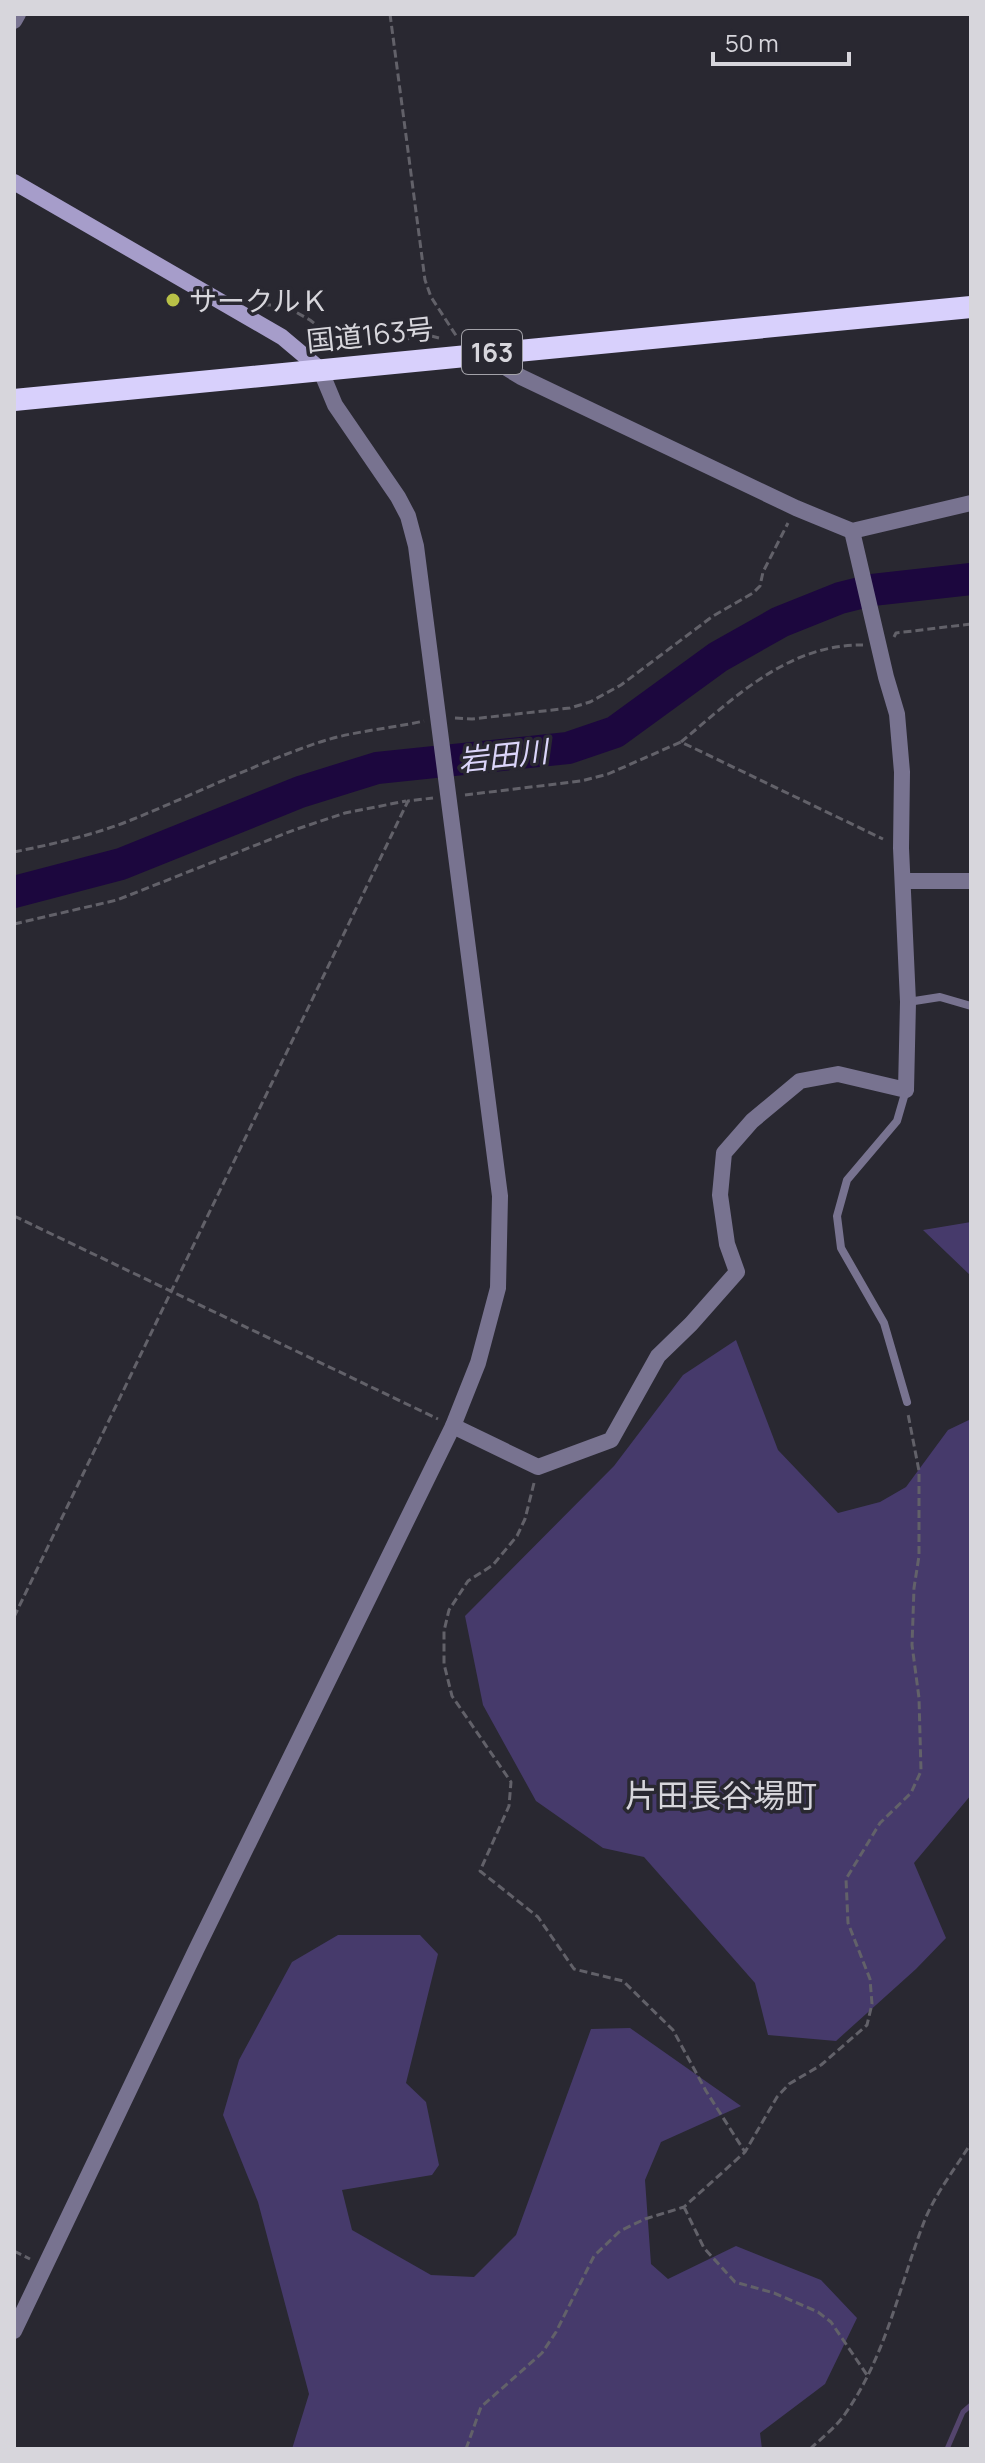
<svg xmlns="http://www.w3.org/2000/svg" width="985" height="2463" viewBox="0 0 985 2463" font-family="Manrope,'Noto Sans JP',sans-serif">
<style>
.green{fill:#463a6b}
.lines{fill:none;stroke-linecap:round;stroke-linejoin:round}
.stream{stroke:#54456d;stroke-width:5}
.river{stroke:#1c073e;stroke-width:32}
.path{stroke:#626169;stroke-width:3;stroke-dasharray:8 4;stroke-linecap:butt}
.service{stroke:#787390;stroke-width:8}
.minor{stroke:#787390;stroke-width:16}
.tertiary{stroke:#787390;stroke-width:16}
.secondary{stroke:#a69dca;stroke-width:16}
.trunk{stroke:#d8d0fc;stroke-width:22}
.poi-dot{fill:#b8c147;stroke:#292831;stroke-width:3}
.labels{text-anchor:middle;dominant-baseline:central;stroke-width:7;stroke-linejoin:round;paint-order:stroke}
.shield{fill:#292831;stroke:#a3a2a9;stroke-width:2}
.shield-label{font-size:26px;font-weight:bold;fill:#d7d6dc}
.poi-label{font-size:28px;fill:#d7d6dc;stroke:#292831;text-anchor:start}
.street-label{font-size:28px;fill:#d7d6dc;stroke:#292831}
.water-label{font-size:30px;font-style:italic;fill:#dbd5fa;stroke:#292831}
.quarter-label{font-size:32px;fill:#d7d6dc;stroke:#292831}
</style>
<rect width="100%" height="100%" fill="#292831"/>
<!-- green -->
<path class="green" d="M 971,1222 L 971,1276 L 923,1230 Z
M 736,1340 L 778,1450 L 838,1513 L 880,1502 L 906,1487 L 948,1430 L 971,1419 L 971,1795 L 914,1863 L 946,1938 L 916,1969 L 836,2041 L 768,2035 L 755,1983 L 644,1857 L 603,1848 L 536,1801 L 483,1705 L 465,1616 L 614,1466 L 683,1375 Z
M 338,1935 L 420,1935 L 438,1954 L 406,2083 L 426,2102 L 439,2165 L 432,2175 L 342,2190 L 352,2230 L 431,2275 L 474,2277 L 516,2235 L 591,2029 L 630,2028 L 741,2106 L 661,2142 L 645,2180 L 651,2264 L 668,2279 L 736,2246 L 821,2280 L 857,2318 L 825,2384 L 760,2433 L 762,2449 L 292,2449 L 309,2394 L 258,2202 L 223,2115 L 239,2060 L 292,1962 Z"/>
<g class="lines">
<!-- stream -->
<path class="stream" d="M 947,2449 L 963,2412 L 971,2405"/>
<!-- river -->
<path class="river" d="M 14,892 L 121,864 L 300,792 L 377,768 L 568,748 L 615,732 L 718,657 L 780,622 L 840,598 L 872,590 L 971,579"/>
<!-- path -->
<path class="path" d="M 390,14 L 425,280 L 431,297 L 457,337
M 263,305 L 283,305 L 310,320 L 320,328 L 326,344 L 333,348
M 396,341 L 427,335 L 439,338
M 894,637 L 896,633 L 971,624
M 455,718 L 472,719 L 570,708 L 590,702 L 621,685 L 713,616 L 753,593 L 760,586 L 763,572 L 788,523
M 681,742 C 734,698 788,644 863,645
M 465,795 L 581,781 L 608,774 L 681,742 L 883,839
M 14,852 C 53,844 94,835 131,820 C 193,795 253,765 317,743 C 352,731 388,729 424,721
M 14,924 L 117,900 L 294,830 L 345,813 L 406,801
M 14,1216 L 438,1419
M 534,1483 L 525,1519 L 517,1536 L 493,1565 L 468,1581 L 449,1610 L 444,1631 L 444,1664 L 452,1696 L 511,1782 L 509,1806 L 480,1871 L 538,1917 L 574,1969 L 623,1981 L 673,2030 L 706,2091 L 745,2152
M 14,1617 L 408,801 L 433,798
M 684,2207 L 704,2248 L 735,2282 L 774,2293 L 818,2312 L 831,2322 L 867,2375
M 14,2251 L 30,2259
M 466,2449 L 481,2407 L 542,2353 L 556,2332 L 594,2256 L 620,2231 L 645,2219 L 684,2207 L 745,2152 L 777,2097 L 789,2084 L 821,2065 L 867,2025 L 872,2004 L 870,1979 L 848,1923 L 846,1879 L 880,1823 L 911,1793 L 921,1771 L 919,1698 L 912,1645 L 914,1588 L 919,1556 L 919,1471 L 908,1414
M 810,2449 C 822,2438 836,2427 845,2414 C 886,2356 899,2287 924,2222 C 935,2194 955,2169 971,2143"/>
<!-- service -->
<path class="service" d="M 908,1002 L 940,997 L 971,1006
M 906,1090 L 897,1121 L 847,1180 L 837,1216 L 841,1248 L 884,1323 L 907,1402"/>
<!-- minor -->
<path class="minor" d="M 482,353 L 521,377 L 796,508 L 852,531 L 971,503
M 904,881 L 971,881
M 453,1426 L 538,1467 L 611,1440 L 658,1356 L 691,1324 L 737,1272 L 727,1244 L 720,1195 L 724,1153 L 752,1121 L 800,1081 L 838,1074 L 906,1090 L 908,1002 L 901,848 L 902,772 L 897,714 L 886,677 L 852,531"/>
<!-- tertiary -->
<path class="tertiary" d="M 14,21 L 18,14
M 14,2331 L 196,1950 L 453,1426 L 478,1363 L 498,1288 L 500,1196 L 416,546 L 408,516 L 398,497 L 335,405 L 320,369"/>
<!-- secondary -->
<path class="secondary" d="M 14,182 L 282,337 L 320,369"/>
<!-- trunk -->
<path class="trunk" d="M 14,400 L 971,307"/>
</g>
<!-- markers -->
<circle class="poi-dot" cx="173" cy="300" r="8"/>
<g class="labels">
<!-- shield labels -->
<rect class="shield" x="462" y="330" width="60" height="44" rx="6"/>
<g class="shield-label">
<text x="492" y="352">163</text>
</g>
<!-- poi labels -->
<g class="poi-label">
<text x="189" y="300">サークルＫ</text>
</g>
<!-- street labels -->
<g class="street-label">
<text transform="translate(370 334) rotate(-6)">国道163号</text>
</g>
<!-- water labels -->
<g class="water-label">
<text transform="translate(503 755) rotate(-6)">岩田川</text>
</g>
<!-- quarter labels -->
<g class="quarter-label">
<text x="721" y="1795">片田長谷場町</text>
</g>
</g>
<!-- border -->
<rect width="985" height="2463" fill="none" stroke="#d7d6dc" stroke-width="32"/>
<!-- scale -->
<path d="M713 52v12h136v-12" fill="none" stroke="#d7d6dc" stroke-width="4"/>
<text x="725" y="52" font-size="24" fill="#d7d6dc" stroke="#292831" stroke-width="6" paint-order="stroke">50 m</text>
</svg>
